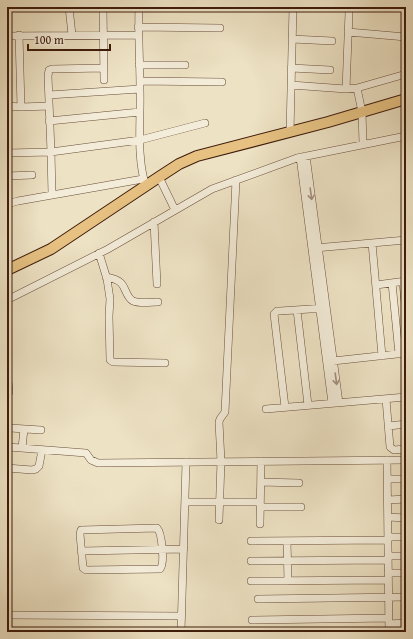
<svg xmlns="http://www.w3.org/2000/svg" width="413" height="639" viewBox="0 0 413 639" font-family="'Gentium Book Plus',serif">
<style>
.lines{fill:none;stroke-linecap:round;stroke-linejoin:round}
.minor-casing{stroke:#6a4e3a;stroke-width:8}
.highway-casing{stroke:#3e1c0c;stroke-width:12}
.minor{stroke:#f3ecd9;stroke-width:7}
.highway{stroke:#e6c182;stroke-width:10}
.oneway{stroke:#a28e7d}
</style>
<rect width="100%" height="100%" fill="#ede2c4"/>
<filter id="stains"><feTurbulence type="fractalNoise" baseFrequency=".005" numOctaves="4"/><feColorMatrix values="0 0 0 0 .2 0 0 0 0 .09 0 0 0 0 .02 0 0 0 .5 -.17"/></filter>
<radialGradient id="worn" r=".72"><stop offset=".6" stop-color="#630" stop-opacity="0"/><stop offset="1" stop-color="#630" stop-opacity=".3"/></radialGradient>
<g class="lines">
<!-- minor casing -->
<g class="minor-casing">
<path id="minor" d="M 69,7 L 72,35
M 103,7 L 104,80
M 139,7 C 138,35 140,62 140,89 C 141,121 136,156 146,187
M 348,7 L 349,13 L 346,89 L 357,88 L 406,74
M 138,27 L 220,28
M 348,32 L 406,37
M 19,35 L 21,107 L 49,106
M 7,36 L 138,35
M 292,39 L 332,41
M 139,65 L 185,65
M 104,68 L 52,69 L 49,70 L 48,76 L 51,152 L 140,140 L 205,123
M 291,68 L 330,70
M 140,81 L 222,82
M 291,85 L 346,89
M 357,88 L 362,112 L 363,144
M 49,95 L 140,89
M 7,106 L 21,107
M 49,121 L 140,112
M 290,132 L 293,7
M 7,153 L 51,152 L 52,195
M 306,156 L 339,403
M 300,157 L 332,403
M 7,176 L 32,175
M 159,177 L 175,210
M 7,204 L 18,201 L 143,179
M 154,222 L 157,284
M 372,243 L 382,356
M 315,248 L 406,240
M 99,253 L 107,279 L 110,299 L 109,316 L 110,360 L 113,362 L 165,363
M 106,277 C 112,278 117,279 121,283 C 126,288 126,297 133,301 C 140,304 151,302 158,302
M 403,282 L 406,314
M 392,283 L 399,354
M 376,285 L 406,281
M 7,300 L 108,249 L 212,189 L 297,158 L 406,136
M 297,310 L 308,405
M 333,361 L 406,353
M 7,370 L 9,392
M 386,399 L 390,447 L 394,450 L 406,449
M 285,407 L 274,314 L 277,311 L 280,311 L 325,308
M 266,409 L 406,397
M 389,426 L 406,424
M 10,428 L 41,430
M 8,447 L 86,453 L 91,460 L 98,463 L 406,460
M 22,448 L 24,429
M 387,460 L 389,632
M 7,468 L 32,470 L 36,469 L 39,466 L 42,450
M 388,479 L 406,479
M 261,482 L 299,483
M 388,500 L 406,499
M 185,502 L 260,502
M 260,507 L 301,507
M 388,517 L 406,518
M 219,520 L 221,461 L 219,422 L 220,419 L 225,412 L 236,180
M 260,524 L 261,461
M 157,528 C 162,533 165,564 160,569 L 86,570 L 83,568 L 80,534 L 81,530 Z
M 388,537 L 406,537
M 251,541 L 388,540
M 287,541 L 288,581
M 81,551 L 184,549
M 388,556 L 406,556
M 251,561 L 388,560
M 388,573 L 406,573
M 251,581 L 388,580
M 258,599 L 406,597
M 7,615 L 182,616
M 252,620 L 389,618
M 389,624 L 406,623
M 181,632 L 186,462"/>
</g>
<!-- highway casing -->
<g class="highway-casing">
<path id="highway" d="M 7,270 L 51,249 L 159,177 L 179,164 L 197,156 L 328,122 L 406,99"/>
</g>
<!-- minor -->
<use href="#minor" class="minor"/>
<!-- highway -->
<use href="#highway" class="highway"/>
</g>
<!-- one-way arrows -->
<defs><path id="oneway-shaft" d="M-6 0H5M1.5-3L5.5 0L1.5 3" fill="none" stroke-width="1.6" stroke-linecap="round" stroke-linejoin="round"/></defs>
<g class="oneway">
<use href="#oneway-shaft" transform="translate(311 194) rotate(82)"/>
<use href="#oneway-shaft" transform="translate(336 379) rotate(82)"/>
</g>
<!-- margin -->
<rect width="413" height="639" fill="none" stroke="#ede2c4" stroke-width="24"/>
<rect x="8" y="8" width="397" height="623" fill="none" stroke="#3e1c0c" stroke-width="2"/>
<rect x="12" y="12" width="389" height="615" fill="none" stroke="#3e1c0c"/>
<!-- scale -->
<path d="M28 44v6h82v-6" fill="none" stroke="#3e1c0c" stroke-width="2"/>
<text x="34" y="44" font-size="12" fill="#3e1c0c" stroke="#f3ecd9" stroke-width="3" paint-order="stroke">100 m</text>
<rect width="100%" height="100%" filter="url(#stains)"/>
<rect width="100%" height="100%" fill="url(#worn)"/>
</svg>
